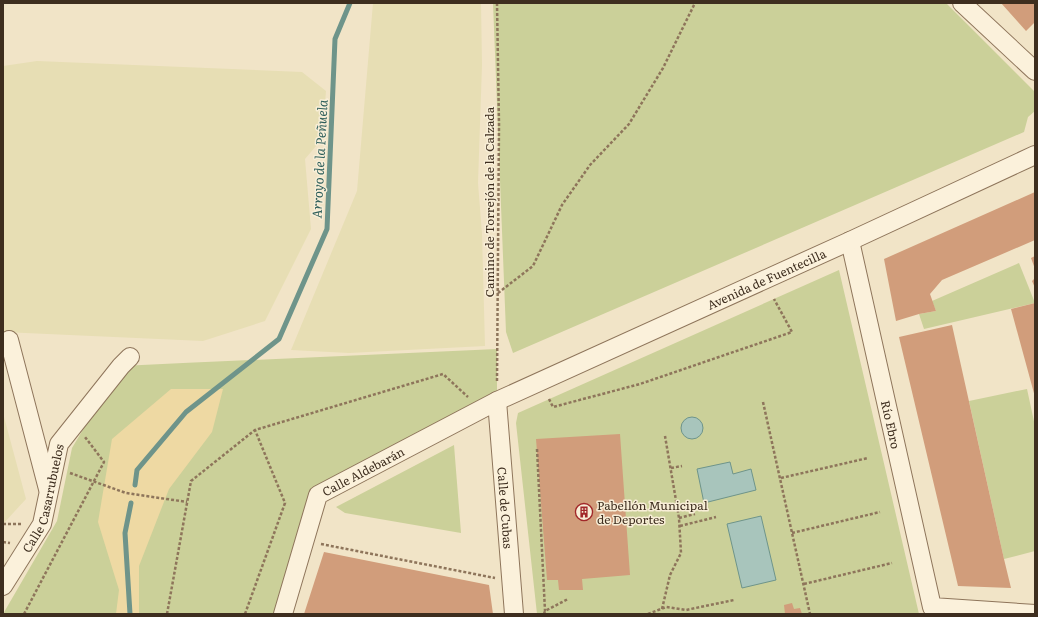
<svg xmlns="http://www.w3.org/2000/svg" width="1038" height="617" viewBox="0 0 1038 617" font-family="Literata,serif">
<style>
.farmland{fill:#e7deb4}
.green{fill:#cbd099}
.sand{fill:#eed9a3}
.water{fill:#a8c5bc;stroke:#6e948a}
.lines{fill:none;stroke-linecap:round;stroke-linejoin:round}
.stream{stroke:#6e948a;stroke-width:5}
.building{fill:#d19d7b}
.minor-casing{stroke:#8e755b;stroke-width:20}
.path{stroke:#8e755b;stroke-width:2.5;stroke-dasharray:3 2;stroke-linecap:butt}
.minor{stroke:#fbf1db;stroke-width:18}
.labels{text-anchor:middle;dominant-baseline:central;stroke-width:3;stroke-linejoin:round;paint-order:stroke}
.street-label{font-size:12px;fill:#3e2e1f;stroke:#f8eed7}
.poi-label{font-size:12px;fill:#3e2e1f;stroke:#f8eed7;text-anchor:start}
.water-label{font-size:13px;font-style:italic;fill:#2e5e5a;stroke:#f8eed7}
</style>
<rect width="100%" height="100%" fill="#f1e4c7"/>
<!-- farmland -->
<path class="farmland" d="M 373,3 L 481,3 L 482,65 L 478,183 L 482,234 L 485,346 L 349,353 L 291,350 L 357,191 Z
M 37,61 L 302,72 L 326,91 L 322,139 L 305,159 L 311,229 L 265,321 L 203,341 L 3,332 L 3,66 Z
M 3,413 L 26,499 L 3,524 Z"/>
<!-- green -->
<path class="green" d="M 493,3 L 946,3 L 1035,92 L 1035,111 L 1028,117 L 1024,132 L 513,353 L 506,332 Z
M 1019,263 L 1035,303 L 924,329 L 919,314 L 936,311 L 932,301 Z
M 839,270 L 919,614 L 537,614 L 516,423 L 518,413 Z
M 497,349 L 497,401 L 318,495 L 283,614 L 3,614 L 57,521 L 72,448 L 121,366 C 246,360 372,355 497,349 Z
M 1027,389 L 1035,426 L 1035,551 L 1004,559 L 969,401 Z
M 454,445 L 461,533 L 345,513 L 336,507 Z"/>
<!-- sand -->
<path class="sand" d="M 171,389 L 223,389 L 212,432 L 169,489 L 139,566 L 139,614 L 116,614 L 119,590 L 98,522 L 112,439 Z"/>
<!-- water -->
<path class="water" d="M681 428a11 11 0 1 1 22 0a11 11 0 1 1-22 0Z
M 730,462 L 733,474 L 751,469 L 756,490 L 704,503 L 697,469 Z
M 761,516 L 776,580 L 742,588 L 727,524 Z"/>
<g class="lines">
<!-- stream -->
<path class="stream" d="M 135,485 L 137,470 L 186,412 L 279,339 L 327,229 L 335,39 L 350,3
M 130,614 L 125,533 L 131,503"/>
</g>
<!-- building -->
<path class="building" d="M 1001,3 L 1035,3 L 1035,22 L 1026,31 Z
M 1035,192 L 1035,240 L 942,280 L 930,294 L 936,311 L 919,314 L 896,321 L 884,259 Z
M 1035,256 L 1035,269 L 1031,258 Z
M 1035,278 L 1035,288 L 1032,281 Z
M 1035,303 L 1035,397 L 1011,309 Z
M 952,325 L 1004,559 L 1011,588 L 958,586 L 899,337 Z
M 620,434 L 630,575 L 582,579 L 583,590 L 559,590 L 558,580 L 547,580 L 536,439 Z
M 324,552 L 489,585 L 493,614 L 304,614 Z
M 792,603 L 794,609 L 800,608 L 802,614 L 785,614 L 784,605 Z"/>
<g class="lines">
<!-- minor casing -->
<g class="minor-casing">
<g id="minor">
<path d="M 962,3 L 1035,71"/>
<path id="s1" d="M 850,241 L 932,607 L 1035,614"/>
<path d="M 9,340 L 48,489"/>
<path id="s2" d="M 497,401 L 514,614"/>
<path id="s3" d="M 3,586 L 42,524 L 59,444 L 121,366 L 130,357"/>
<path id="s4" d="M 283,614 L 318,495 L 497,401 L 850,241 L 1035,155"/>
</g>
</g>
<!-- path -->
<path class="path" d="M 497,3 L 499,124 L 497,382
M 498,293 L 533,266 L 562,205 L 590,165 L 629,124 L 663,68 L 695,3
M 549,399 L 553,407 L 640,384 L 792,332 L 774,299
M 763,402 L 810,614
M 537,449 L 545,611
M 671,468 L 682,466
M 70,473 L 126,493 L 187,502
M 781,478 L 868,458
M 679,518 L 695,514
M 3,524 L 22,524
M 680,526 L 716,517
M 792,533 L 880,512
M 3,542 L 10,543
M 321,544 L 495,578
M 804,584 L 892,563
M 662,609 L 670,575 L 681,553 L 679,518 L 665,436
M 24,614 L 104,462 L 85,437
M 167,614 L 191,481 L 255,430 L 443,374 L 468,397
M 245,614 L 285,503 L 255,430
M 544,614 L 545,611 L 568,599
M 648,614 L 666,607 L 686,610 L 734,600"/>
<!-- minor -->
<use href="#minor" class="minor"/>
</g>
<!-- icons -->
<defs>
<g id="building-ring" transform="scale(0.9)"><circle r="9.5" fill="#f8eed7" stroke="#a12729" stroke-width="1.5"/><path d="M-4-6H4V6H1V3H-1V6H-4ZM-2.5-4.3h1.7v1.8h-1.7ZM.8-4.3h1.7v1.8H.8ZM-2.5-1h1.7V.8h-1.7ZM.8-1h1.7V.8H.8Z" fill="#a12729"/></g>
</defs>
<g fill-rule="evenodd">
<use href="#building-ring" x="584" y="512"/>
</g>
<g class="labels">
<!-- street labels -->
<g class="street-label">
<text transform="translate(489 202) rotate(-90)">Camino de Torrejón de la Calzada</text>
<text stroke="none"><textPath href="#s4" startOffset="622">Avenida de Fuentecilla</textPath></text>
<text stroke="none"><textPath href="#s1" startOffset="188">Río Ebro</textPath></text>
<text stroke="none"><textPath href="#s4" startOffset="175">Calle Aldebarán</textPath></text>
<text stroke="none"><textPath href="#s3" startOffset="98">Calle Casarrubuelos</textPath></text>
<text stroke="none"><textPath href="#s2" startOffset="107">Calle de Cubas</textPath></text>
</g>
<!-- poi labels -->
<g class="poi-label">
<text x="597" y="505">Pabellón Municipal<tspan x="597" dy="14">de Deportes</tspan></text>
</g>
<!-- water labels -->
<g class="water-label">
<text transform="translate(319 159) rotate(-87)">Arroyo de la Peñuela</text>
</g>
</g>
<!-- border -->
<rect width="1038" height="617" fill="none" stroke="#3e2e1f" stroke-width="8"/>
</svg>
